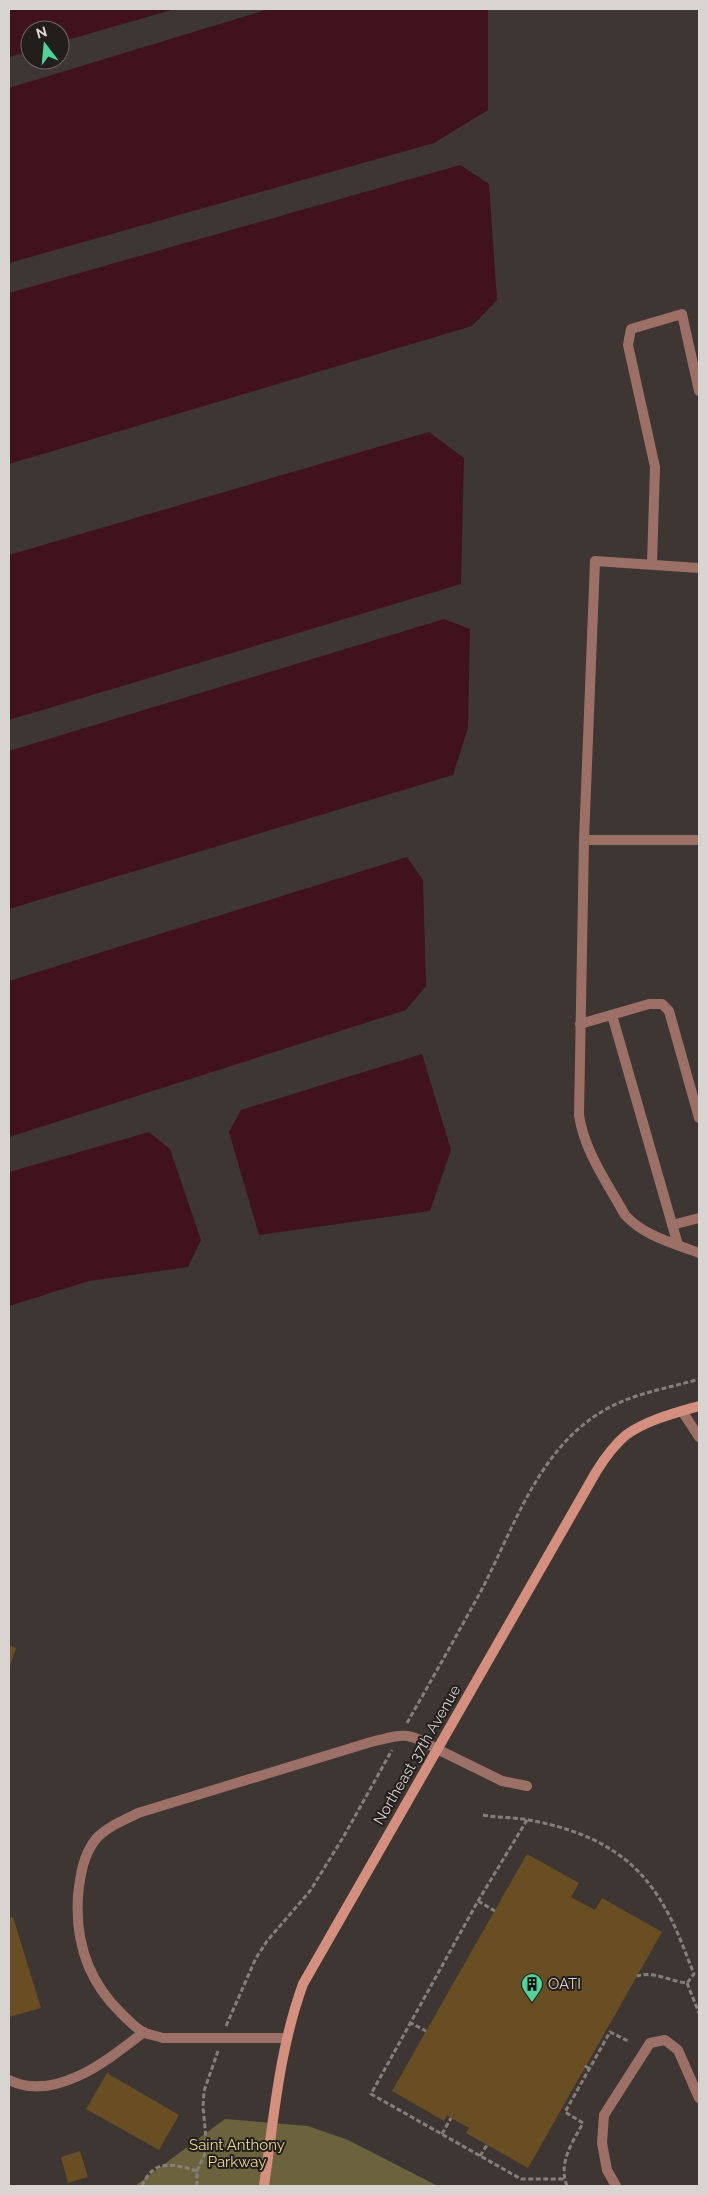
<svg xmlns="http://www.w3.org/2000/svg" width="708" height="2195" viewBox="0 0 708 2195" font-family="Raleway,sans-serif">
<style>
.green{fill:#6b633d}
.water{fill:#40131c}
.building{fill:#694d23}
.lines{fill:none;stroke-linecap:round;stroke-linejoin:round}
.path{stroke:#857f7c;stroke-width:3;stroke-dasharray:5 2.5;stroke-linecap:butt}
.lane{stroke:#9c7066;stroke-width:10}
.street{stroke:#9c7066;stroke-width:10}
.secondary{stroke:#d48f7f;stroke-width:10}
.labels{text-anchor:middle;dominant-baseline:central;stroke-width:4;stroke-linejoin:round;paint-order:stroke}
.street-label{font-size:15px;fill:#d8d4d1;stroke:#211e1c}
.poi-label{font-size:15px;fill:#d8d4d1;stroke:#211e1c;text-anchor:start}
.park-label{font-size:15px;fill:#ead88b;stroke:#211e1c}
</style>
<rect width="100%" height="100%" fill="#3d3632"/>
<!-- green -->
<path class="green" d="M 225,2119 L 308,2126 L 348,2140 L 438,2186 L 135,2186 Z"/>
<!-- water -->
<path class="water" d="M 9,9 L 175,9 L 60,42 L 60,30 L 30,30 L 30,51 L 9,57 Z
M 269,9 L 488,9 L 488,110 L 434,143 L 9,263 L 9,88 Z
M 460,165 L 489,184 L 497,300 L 472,326 L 9,464 L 9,293 Z
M 429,432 L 464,458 L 461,584 L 9,720 L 9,555 Z
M 444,619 L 470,629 L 468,728 L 453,775 L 9,909 L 9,751 Z
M 407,857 L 423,880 L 426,986 L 406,1010 L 9,1137 L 9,981 Z
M 422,1054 L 451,1150 L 430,1211 L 259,1235 L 229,1132 L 241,1110 Z
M 149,1132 L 170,1149 L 201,1240 L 188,1267 L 89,1281 L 9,1306 L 9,1172 Z"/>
<!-- building -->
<path class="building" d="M 9,1645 L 16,1648 L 9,1669 Z
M 527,1854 L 579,1883 L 571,1897 L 595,1910 L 602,1898 L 662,1932 L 528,2168 L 466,2133 L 469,2128 L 451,2118 L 447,2115 L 444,2121 L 392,2091 Z
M 13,1917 L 41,2008 L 9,2017 L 9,1918 Z
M 107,2073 L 179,2115 L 159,2150 L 86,2109 Z
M 80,2151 L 88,2177 L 68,2183 L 61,2157 Z"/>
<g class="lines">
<!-- path -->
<path class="path" d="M 407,1723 C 432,1679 457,1635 481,1591 C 514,1528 538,1449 603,1411 C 633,1393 666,1389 699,1379
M 483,1815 C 499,1818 514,1817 529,1820 C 588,1831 635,1853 665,1908 C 677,1928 685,1952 694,1974 L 687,1983 C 668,1981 656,1971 637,1976
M 527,1820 L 478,1901 L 371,2094 L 521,2179 L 564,2179
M 478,1901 L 495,1911
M 687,1983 L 699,2013
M 409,2022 L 426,2031
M 226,2026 L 256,1958 L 267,1941 L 310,1891 L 344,1836 L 392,1750
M 585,2066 L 590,2069
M 442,2134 L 451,2118
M 480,2156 L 487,2145
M 142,2186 C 154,2158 173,2164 197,2171
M 197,2186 L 197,2171 L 207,2149 L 203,2107 L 204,2091 L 218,2051
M 567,2186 C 558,2163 572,2143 583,2123 L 565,2112 L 610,2032 L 630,2042"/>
<!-- lane -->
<path class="lane" d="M 652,564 L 655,467 L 628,345 L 631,329 L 682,314 L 699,391
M 699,568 L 595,561 L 584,840 L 699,840
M 612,1015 L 678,1245
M 580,1024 L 649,1004 L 662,1004 L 669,1011 L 699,1118
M 672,1225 L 699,1218
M 287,2038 L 163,2038 C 157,2036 151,2035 145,2033 C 136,2029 128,2020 121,2013 C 88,1981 75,1942 78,1896 C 80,1876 83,1855 96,1839 C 106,1827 125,1820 138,1813 L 371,1742 C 404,1734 407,1731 437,1749
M 9,2080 C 56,2103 109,2059 144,2032
M 616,2186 L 607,2170 L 602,2143 L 604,2115 L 650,2043 L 665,2040 L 678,2050 L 699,2098"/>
<!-- street -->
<path class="street" d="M 584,840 L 579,1115 C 584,1151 608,1184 625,1215 C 644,1236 673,1243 699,1253
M 682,1411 L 699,1437
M 437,1749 L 502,1781 L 527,1786"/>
<!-- secondary -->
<path class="secondary" d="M 264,2186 C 274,2117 279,2050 303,1984 L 596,1472 C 604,1459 614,1445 626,1435 C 647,1420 675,1413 699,1406"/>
</g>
<!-- icons -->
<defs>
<g id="building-pin" transform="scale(1.125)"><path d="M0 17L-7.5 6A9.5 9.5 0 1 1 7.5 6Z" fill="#4fd399" stroke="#211e1c"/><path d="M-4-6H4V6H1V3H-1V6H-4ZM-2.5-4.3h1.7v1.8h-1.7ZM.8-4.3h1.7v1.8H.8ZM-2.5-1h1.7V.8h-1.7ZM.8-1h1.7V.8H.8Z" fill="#111"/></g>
</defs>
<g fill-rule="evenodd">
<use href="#building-pin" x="532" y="1984"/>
</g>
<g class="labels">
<!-- street labels -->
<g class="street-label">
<text transform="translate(417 1755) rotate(-60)">Northeast 37th Avenue</text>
</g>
<!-- poi labels -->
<g class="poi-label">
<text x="548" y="1984">OATI</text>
</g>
<!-- park labels -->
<g class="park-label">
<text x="237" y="2145">Saint Anthony<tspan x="237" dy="17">Parkway</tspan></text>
</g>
</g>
<!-- border -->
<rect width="708" height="2195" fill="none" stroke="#d8d4d1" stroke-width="20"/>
<!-- north arrow -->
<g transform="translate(45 45) rotate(344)"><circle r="24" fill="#211e1c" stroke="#6a6764"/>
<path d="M0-4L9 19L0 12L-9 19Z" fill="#4fd399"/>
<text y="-8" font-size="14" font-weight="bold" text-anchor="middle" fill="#d8d4d1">N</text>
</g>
</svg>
